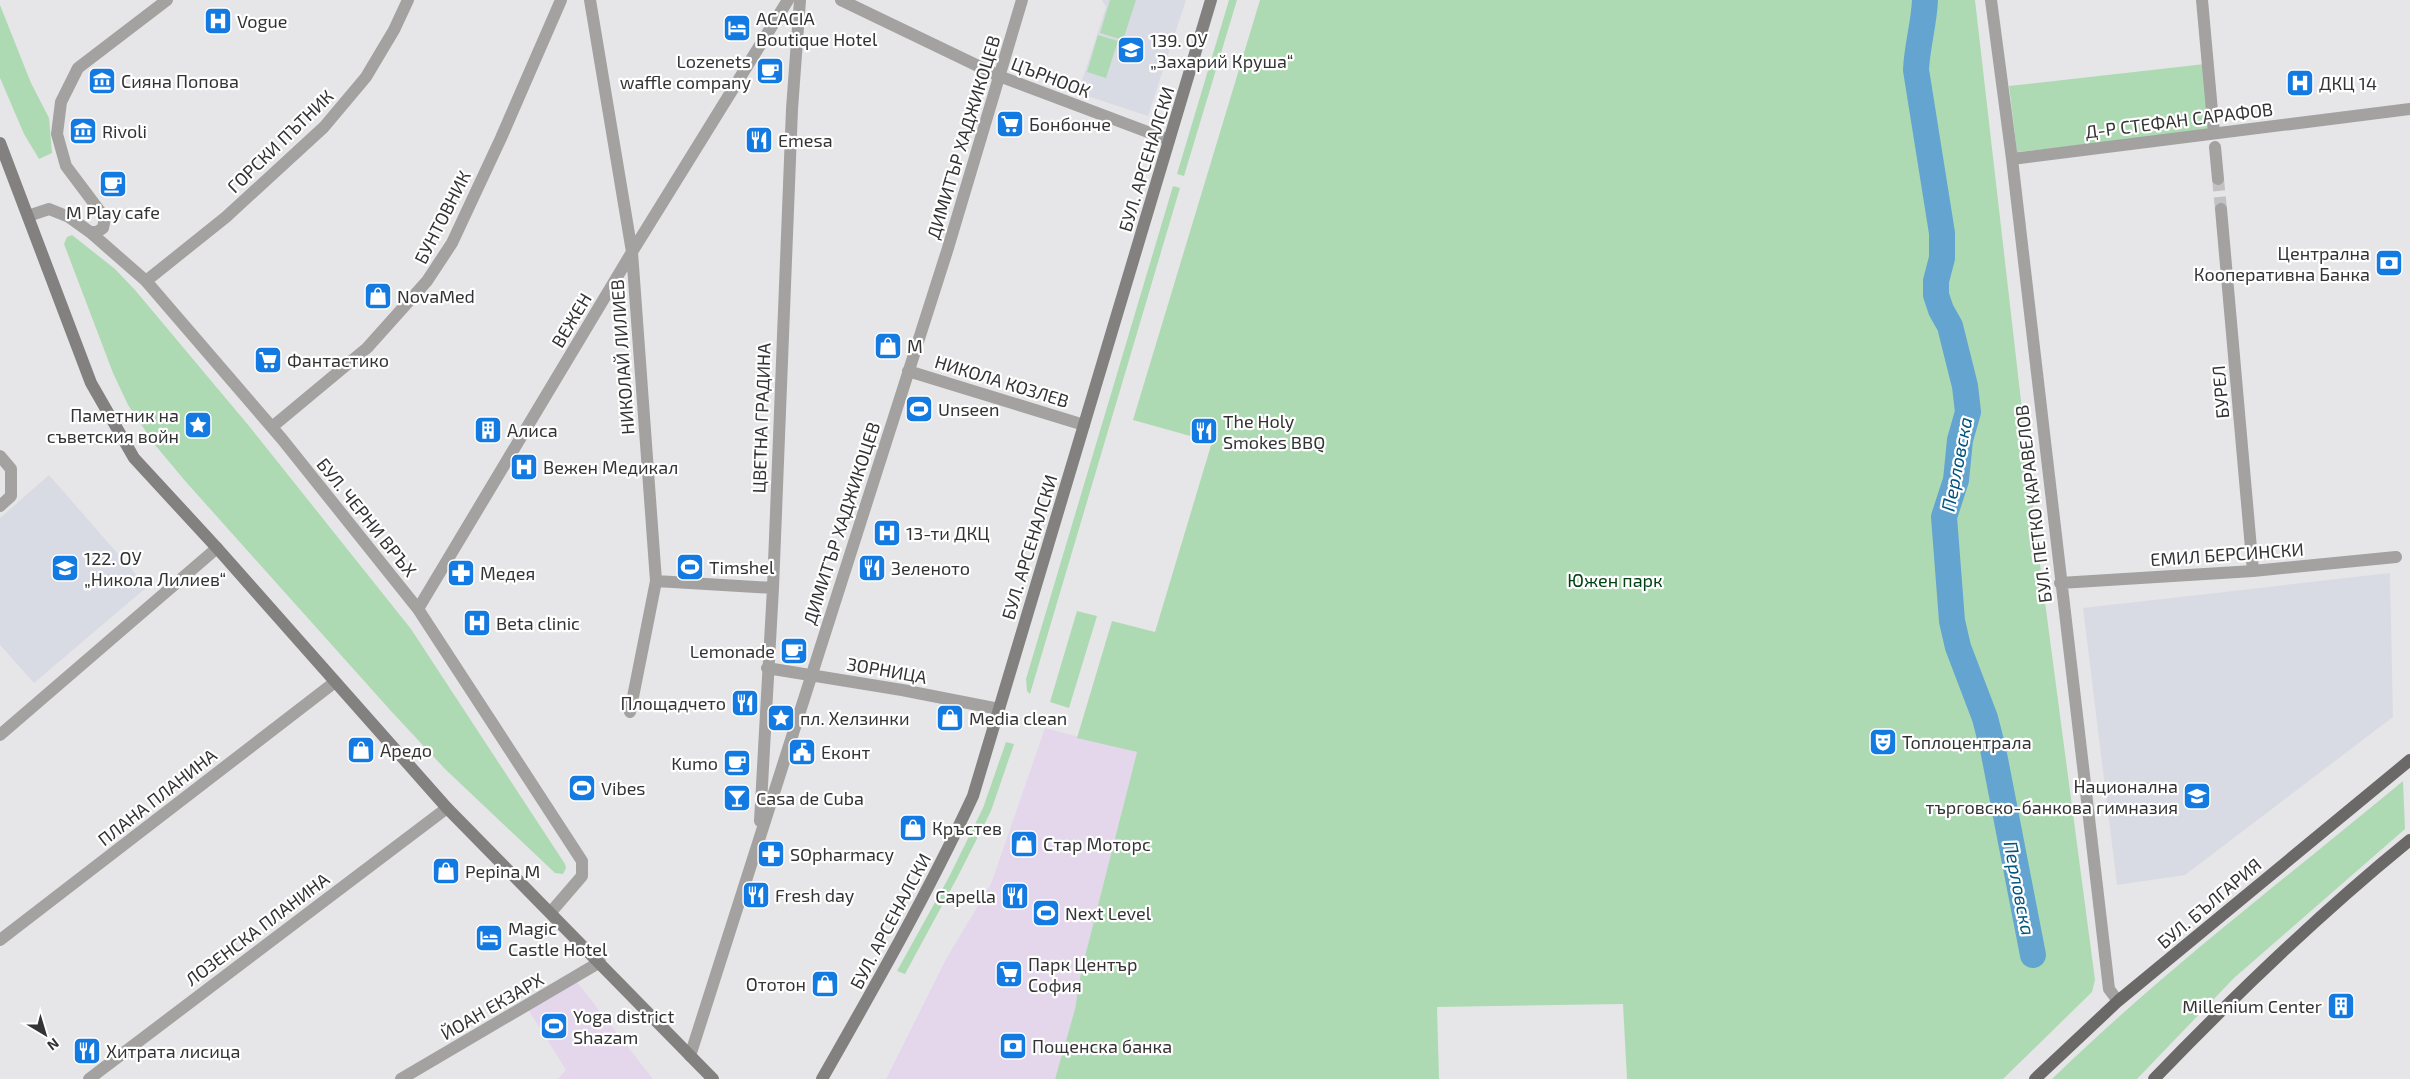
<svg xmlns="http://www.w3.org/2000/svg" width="2410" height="1079" viewBox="0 0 2410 1079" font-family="'Exo 2',sans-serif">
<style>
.commercial{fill:#e4d7eb}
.built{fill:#d9dbe4}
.green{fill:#aedab3}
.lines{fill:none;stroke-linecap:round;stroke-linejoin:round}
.river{stroke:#64a4d0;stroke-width:26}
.street-tunnel{stroke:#c2c2c5;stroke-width:12;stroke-dasharray:12 6;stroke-linecap:butt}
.street{stroke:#a3a2a1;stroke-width:12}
.secondary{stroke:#828180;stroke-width:12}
.primary{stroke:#6b6968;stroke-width:12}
.labels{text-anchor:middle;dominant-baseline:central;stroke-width:4.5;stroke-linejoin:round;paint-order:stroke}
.poi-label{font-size:18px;fill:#333334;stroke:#fff;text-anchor:start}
.street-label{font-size:18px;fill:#333334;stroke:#fff}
.park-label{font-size:18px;fill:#004214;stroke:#fff}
.water-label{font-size:19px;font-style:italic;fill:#00547e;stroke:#fff}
</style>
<rect width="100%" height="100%" fill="#e6e6e9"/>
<!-- commercial -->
<path class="commercial" d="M 1045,728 L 1137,752 L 1081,972 L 1075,1009 L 1055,1079 L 886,1079 L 946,959 L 991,884 Z
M 576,981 L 653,1079 L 558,1079 L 566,1070 L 528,1009 Z"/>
<!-- built -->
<path class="built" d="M 1102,0 L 1186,0 L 1148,116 L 1078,93 L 1106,7 Z
M 49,475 L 147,587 L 34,683 L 0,645 L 0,518 Z
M 2390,573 L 2393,717 L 2185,875 L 2117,885 L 2083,608 Z"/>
<!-- green -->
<path class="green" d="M 1110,0 L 1136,0 L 1123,40 L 1100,33 Z
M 1229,0 L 1237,0 L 1184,176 L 1177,174 Z
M 1260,0 L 1975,0 L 2038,549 L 2095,980 L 2092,992 L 2003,1079 L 1627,1079 L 1623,1004 L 1437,1007 L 1439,1079 L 1055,1079 L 1075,1009 L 1081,972 L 1137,752 L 1077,738 L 1112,621 L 1155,632 L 1212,442 L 1133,420 Z
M 0,5 L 31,83 L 49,118 L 52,153 L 39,159 L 24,134 L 0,78 Z
M 1098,35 L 1118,41 L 1106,78 L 1087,72 Z
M 2205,64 L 2212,131 L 2017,152 L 2009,86 Z
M 1173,186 L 1180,188 L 1030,694 L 1027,691 L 1026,679 Z
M 72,235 L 115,269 L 135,290 L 249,426 L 411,629 L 565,864 L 566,868 L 563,874 L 555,873 L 445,769 L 391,711 L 186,482 L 155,445 L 128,405 L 113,373 L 64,244 L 67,237 Z
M 1077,611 L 1097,616 L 1069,708 L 1050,702 Z
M 1006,742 L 1014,744 L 991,811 L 957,878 L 905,974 L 897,971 L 949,877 L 983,808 Z
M 2403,781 L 2405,829 L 2234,978 L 2137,1079 L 2052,1079 C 2162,972 2285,879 2403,781 Z"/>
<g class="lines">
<!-- river -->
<path class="river" d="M 1925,0 C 1924,24 1917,46 1916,70 L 1942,233 L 1942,258 L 1936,281 L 1936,295 L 1941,310 L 1950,326 L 1965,386 L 1968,412 L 1960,440 L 1956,480 L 1944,517 L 1952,621 L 1958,647 L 1985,718 L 1993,749 L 2033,955"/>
<!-- street-tunnel -->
<path class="street-tunnel" d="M 2218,179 L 2221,209"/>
<!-- street -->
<path class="street" d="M 590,0 L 632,252 L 656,581 L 630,712
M 841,0 L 999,76 L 1169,140
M 1991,0 L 2012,159 L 2109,989 L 2118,1001
M 2202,0 L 2214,133
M 2215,147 L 2218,179
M 2012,159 L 2410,109
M 2221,209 L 2253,571
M 28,216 L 49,209 L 69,217 L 90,232 L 146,281 L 282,439 L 418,609 L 582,861 L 582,876 L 551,912
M 90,232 L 97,232 L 103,228 L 105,218 L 66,166 L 57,134 L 61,102 L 78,68 L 167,0
M 146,281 L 226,217 L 324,127 L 366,77 L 394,30 L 408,0
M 908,371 L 1084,425
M 272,427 L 367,348 L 427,281 L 452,243 L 501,138 L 561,0
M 0,456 L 11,469 L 11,496 L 0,506
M 656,581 L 773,588
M 2060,583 L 2253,571 L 2396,557
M 418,609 L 632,252 L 788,0
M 767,668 L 902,690 L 999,709
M 0,735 L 217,548
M 760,821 L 773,588 L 792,109 L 800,0
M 0,940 L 335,682
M 690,1056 L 948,248 L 1022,0
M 89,1079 L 447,808
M 401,1079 L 600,962"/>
<!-- secondary -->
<path class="secondary" d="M 0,143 L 91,383 L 134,458 L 217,548 L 447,808 L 713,1079
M 822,1079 C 875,986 928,893 973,796 L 1211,0"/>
<!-- primary -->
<path class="primary" d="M 2035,1079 L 2118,1001 L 2410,760
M 2154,1079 C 2235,995 2319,914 2410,840"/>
</g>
<!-- icons -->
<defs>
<g id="hospital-square" transform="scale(1.4375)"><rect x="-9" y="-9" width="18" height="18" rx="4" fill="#137ae2" stroke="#fff"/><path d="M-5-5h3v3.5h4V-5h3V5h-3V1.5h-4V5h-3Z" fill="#fff"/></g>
<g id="hotel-square" transform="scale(1.4375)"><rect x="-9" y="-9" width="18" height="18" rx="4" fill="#137ae2" stroke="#fff"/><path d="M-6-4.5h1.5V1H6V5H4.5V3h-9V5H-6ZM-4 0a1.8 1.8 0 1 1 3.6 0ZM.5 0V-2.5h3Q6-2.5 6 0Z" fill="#fff"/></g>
<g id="school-square" transform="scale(1.4375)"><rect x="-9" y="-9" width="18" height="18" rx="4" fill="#137ae2" stroke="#fff"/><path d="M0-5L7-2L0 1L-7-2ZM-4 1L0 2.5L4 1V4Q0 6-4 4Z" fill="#fff"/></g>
<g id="cafe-square" transform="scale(1.4375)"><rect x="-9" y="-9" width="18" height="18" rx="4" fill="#137ae2" stroke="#fff"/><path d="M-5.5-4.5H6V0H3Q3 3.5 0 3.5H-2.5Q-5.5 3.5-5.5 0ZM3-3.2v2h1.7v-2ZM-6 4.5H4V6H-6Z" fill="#fff"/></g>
<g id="museum-square" transform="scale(1.4375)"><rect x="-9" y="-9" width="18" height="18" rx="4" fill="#137ae2" stroke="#fff"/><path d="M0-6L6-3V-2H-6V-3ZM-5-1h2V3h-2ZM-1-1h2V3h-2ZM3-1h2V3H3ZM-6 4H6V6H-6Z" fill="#fff"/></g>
<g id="supermarket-square" transform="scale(1.4375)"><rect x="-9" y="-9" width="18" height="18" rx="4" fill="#137ae2" stroke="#fff"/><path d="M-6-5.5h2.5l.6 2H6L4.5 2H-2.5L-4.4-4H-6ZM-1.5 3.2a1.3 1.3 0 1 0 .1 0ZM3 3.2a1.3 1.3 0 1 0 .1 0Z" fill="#fff"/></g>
<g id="restaurant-square" transform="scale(1.4375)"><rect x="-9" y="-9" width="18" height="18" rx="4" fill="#137ae2" stroke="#fff"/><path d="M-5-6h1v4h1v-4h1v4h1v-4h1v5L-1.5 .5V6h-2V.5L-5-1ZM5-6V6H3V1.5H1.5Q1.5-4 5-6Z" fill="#fff"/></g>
<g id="bank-square" transform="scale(1.4375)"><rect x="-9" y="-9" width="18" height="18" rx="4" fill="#137ae2" stroke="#fff"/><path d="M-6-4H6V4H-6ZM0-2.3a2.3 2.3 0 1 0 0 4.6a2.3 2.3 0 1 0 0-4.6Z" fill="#fff"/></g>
<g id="shop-square" transform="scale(1.4375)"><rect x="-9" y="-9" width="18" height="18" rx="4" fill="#137ae2" stroke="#fff"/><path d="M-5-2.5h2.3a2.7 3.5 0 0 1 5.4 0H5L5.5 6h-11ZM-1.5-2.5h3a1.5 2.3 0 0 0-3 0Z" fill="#fff"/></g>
<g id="stadium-square" transform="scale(1.4375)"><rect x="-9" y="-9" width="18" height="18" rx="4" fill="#137ae2" stroke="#fff"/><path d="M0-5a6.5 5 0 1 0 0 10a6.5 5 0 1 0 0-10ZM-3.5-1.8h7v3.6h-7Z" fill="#fff"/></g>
<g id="sight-square" transform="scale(1.4375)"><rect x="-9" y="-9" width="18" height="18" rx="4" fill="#137ae2" stroke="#fff"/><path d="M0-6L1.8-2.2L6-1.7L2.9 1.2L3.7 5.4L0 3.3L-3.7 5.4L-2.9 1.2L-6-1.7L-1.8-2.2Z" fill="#fff"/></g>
<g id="building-square" transform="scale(1.4375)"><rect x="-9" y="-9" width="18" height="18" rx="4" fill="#137ae2" stroke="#fff"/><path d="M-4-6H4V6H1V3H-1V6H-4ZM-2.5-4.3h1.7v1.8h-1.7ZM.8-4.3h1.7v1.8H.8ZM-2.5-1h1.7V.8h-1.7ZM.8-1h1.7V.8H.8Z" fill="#fff"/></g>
<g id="pharmacy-square" transform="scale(1.4375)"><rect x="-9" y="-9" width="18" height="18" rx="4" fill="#137ae2" stroke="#fff"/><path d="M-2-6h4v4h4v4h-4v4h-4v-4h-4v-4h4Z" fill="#fff"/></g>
<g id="theatre-square" transform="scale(1.4375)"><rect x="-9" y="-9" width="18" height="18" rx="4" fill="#137ae2" stroke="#fff"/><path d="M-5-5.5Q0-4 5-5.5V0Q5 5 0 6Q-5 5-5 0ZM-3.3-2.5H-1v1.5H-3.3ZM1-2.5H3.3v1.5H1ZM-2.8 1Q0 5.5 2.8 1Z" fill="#fff"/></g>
<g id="civic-square" transform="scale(1.4375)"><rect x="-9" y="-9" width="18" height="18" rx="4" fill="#137ae2" stroke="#fff"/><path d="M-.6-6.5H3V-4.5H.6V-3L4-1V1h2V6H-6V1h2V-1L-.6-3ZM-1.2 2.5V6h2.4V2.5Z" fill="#fff"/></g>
<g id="bar-square" transform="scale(1.4375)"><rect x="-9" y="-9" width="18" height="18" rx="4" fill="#137ae2" stroke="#fff"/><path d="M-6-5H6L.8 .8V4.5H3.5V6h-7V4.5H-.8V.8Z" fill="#fff"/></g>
</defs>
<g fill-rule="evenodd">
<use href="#hospital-square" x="218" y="21"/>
<use href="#hotel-square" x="737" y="28"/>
<use href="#school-square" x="1131" y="50"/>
<use href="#cafe-square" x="770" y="71"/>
<use href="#museum-square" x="102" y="81"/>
<use href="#hospital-square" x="2300" y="83"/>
<use href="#supermarket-square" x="1010" y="124"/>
<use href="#museum-square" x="83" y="131"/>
<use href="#restaurant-square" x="759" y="140"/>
<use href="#cafe-square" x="113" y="184"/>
<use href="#bank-square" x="2389" y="263"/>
<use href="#shop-square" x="378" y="296"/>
<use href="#shop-square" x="888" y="346"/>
<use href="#supermarket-square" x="268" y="360"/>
<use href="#stadium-square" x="919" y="409"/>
<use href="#sight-square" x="198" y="425"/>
<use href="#building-square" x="488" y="430"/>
<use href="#restaurant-square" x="1204" y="431"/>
<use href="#hospital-square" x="524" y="467"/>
<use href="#hospital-square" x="887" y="533"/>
<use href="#stadium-square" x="690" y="567"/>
<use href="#school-square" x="65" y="568"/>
<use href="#restaurant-square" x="872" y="568"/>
<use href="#pharmacy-square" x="461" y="573"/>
<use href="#hospital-square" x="477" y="623"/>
<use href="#cafe-square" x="794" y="651"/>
<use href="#restaurant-square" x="745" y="703"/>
<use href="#sight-square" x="781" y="718"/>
<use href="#shop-square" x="950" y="718"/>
<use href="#theatre-square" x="1883" y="742"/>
<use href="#shop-square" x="361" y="750"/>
<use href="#civic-square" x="802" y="752"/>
<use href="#cafe-square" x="737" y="763"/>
<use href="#stadium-square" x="582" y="788"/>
<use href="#school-square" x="2197" y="796"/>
<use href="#bar-square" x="737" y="798"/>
<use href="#shop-square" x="913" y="828"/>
<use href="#shop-square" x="1024" y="844"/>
<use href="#pharmacy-square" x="771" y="854"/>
<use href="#shop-square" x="446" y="871"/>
<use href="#restaurant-square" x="756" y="895"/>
<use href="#restaurant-square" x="1015" y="896"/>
<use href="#stadium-square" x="1046" y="913"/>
<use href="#hotel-square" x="489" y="938"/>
<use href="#supermarket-square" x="1009" y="974"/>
<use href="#shop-square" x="825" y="984"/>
<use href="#building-square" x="2341" y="1006"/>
<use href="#stadium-square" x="554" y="1026"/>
<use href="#bank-square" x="1013" y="1046"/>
<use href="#restaurant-square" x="87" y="1051"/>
</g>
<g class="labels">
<!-- poi labels -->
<g class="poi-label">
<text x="756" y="18">ACACIA<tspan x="756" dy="21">Boutique Hotel</tspan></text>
<text x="237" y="21">Vogue</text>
<text x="1150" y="40">139. ОУ<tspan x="1150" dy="21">„Захарий Круша“</tspan></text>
<text x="751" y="61" text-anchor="end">Lozenets<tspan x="751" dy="21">waffle company</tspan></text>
<text x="121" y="81">Сияна Попова</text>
<text x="2319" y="83">ДКЦ 14</text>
<text x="1029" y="124">Бонбонче</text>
<text x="102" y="131">Rivoli</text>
<text x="778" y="140">Emesa</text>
<text x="113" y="212" text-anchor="middle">M Play cafe</text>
<text x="2370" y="253" text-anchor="end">Централна<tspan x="2370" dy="21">Кооперативна Банка</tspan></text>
<text x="397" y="296">NovaMed</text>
<text x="907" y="346">М</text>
<text x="287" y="360">Фантастико</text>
<text x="938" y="409">Unseen</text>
<text x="179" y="415" text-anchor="end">Паметник на<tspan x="179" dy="21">съветския войн</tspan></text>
<text x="1223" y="421">The Holy<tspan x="1223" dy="21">Smokes BBQ</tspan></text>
<text x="507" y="430">Алиса</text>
<text x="543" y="467">Вежен Медикал</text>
<text x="906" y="533">13-ти ДКЦ</text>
<text x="84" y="558">122. ОУ<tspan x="84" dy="21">„Никола Лилиев“</tspan></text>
<text x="709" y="567">Timshel</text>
<text x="891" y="568">Зеленото</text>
<text x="480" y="573">Медея</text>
<text x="496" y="623">Beta clinic</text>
<text x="775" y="651" text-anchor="end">Lemonade</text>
<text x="726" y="703" text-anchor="end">Площадчето</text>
<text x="800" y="718">пл. Хелзинки</text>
<text x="969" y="718">Media clean</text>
<text x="1902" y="742">Топлоцентрала</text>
<text x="380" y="750">Аредо</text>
<text x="821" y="752">Еконт</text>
<text x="718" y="763" text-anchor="end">Kumo</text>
<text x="2178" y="786" text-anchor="end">Национална<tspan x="2178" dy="21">търговско-банкова гимназия</tspan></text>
<text x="601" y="788">Vibes</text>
<text x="756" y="798">Casa de Cuba</text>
<text x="932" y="828">Кръстев</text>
<text x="1043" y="844">Стар Моторс</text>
<text x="790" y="854">SOpharmacy</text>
<text x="465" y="871">Pepina M</text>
<text x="775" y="895">Fresh day</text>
<text x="996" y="896" text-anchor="end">Capella</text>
<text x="1065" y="913">Next Level</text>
<text x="508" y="928">Magic<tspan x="508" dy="21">Castle Hotel</tspan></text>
<text x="1028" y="964">Парк Център<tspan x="1028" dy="21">София</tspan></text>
<text x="806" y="984" text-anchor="end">Ототон</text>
<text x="2322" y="1006" text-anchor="end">Millenium Center</text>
<text x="573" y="1016">Yoga district<tspan x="573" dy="21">Shazam</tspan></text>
<text x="1032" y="1046">Пощенска банка</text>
<text x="106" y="1051">Хитрата лисица</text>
</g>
<!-- street labels -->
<g class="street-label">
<text transform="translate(1051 77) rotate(21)">ЦЪРНООК</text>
<text transform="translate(2179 120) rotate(-7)">Д-Р СТЕФАН САРАФОВ</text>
<text transform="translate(963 137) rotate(-73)">ДИМИТЪР ХАДЖИКОЦЕВ</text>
<text transform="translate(280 141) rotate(-44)">ГОРСКИ ПЪТНИК</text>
<text transform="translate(1146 159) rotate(-73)">БУЛ. АРСЕНАЛСКИ</text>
<text transform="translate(442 217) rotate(-63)">БУНТОВНИК</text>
<text transform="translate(571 320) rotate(-59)">ВЕЖЕН</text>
<text transform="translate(622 357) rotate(-94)">НИКОЛАЙ ЛИЛИЕВ</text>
<text transform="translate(1002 381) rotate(17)">НИКОЛА КОЗЛЕВ</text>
<text transform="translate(2220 392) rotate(-95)">БУРЕЛ</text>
<text transform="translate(761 418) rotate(-88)">ЦВЕТНА ГРАДИНА</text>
<text transform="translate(2033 504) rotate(-97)">БУЛ. ПЕТКО КАРАВЕЛОВ</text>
<text transform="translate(367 517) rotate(51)">БУЛ. ЧЕРНИ ВРЪХ</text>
<text transform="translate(841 523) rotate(-72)">ДИМИТЪР ХАДЖИКОЦЕВ</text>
<text transform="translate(1029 547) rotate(-73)">БУЛ. АРСЕНАЛСКИ</text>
<text transform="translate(2227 554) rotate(-4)">ЕМИЛ БЕРСИНСКИ</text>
<text transform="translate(887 670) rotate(10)">ЗОРНИЦА</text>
<text transform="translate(157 797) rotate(-38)">ПЛАНА ПЛАНИНА</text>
<text transform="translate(2209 903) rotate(-40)">БУЛ. БЪЛГАРИЯ</text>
<text transform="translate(890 921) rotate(-62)">БУЛ. АРСЕНАЛСКИ</text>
<text transform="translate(257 929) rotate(-37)">ЛОЗЕНСКА ПЛАНИНА</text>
<text transform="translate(492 1006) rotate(-30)">ЙОАН ЕКЗАРХ</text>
</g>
<!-- park labels -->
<g class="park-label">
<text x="1615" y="580">Южен парк</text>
</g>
<!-- water labels -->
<g class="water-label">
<text transform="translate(1956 464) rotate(-79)">Перловска</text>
<text transform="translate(2020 888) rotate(79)">Перловска</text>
</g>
</g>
<!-- north arrow -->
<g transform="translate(45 1034) rotate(142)" stroke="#ffffff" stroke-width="4" paint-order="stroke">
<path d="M0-4L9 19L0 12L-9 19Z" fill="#333334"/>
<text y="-8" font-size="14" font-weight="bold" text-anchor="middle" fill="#333334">N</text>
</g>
</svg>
